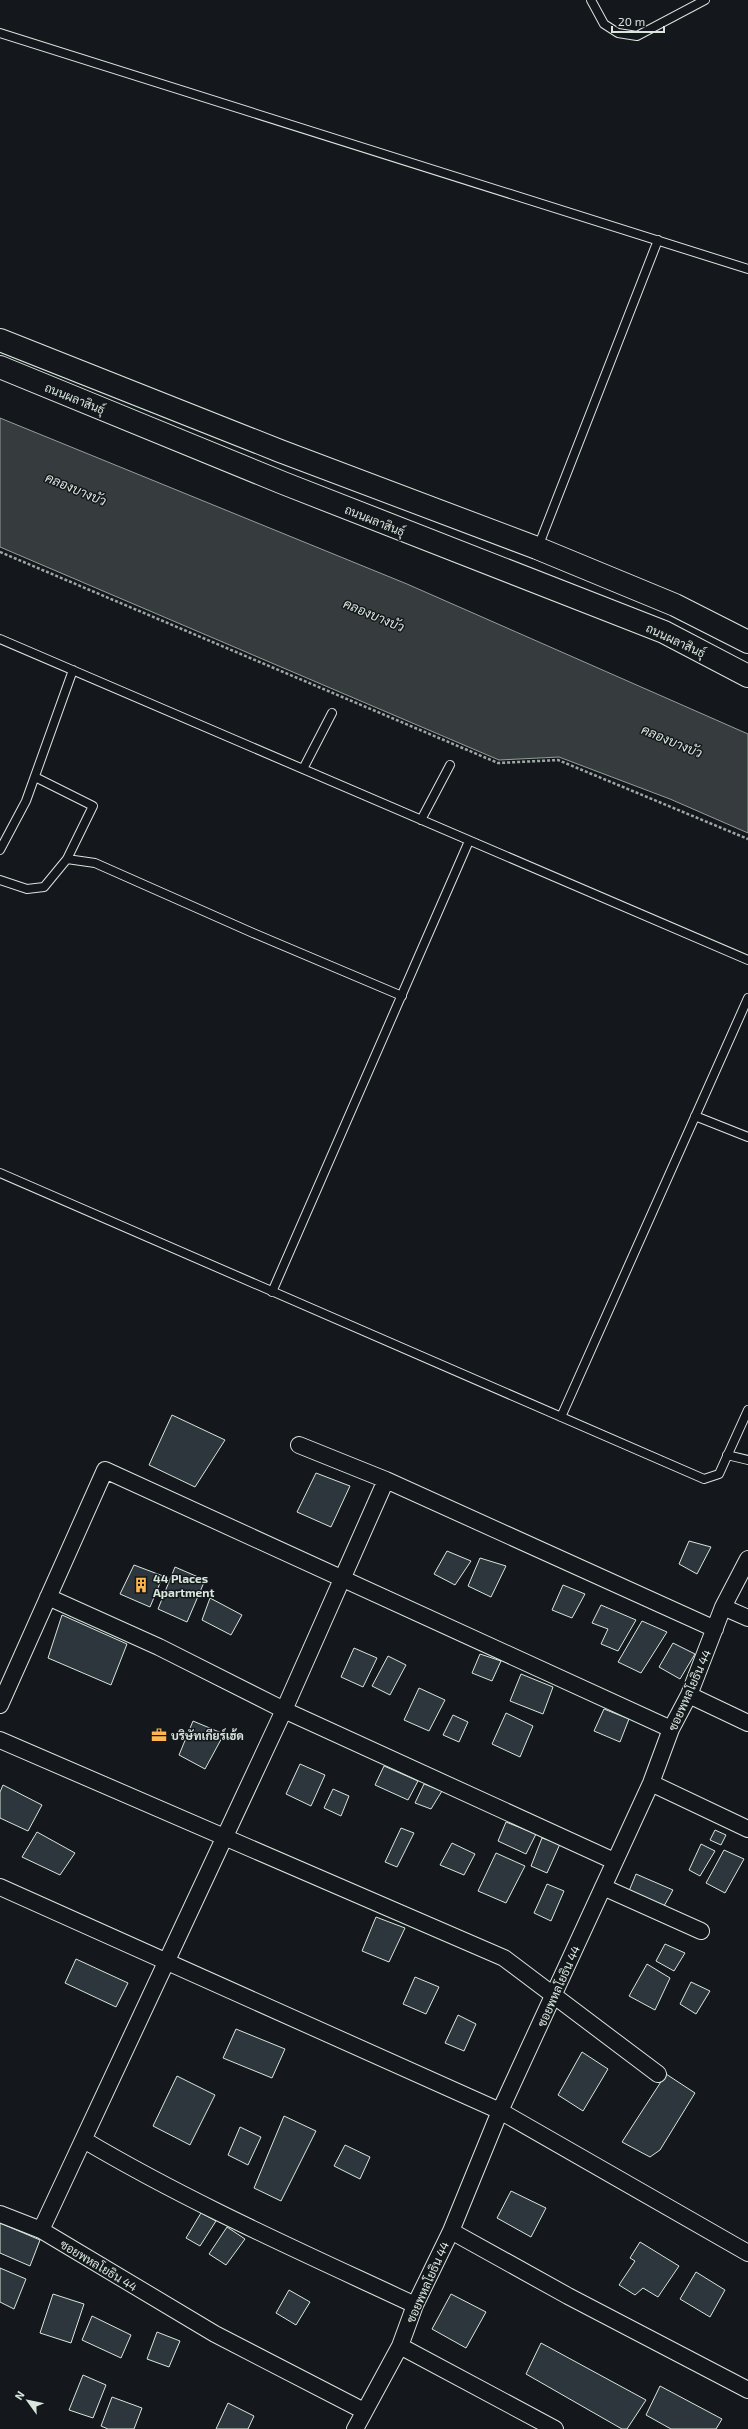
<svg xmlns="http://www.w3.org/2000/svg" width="748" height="2429" viewBox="0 0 748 2429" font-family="'Exo 2',Sarabun,sans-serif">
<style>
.water{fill:#363b3e;stroke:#939e99}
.building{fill:#2c363c;stroke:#d8e6dc}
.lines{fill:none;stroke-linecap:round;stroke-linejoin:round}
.lane-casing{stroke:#d8e6dc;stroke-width:10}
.street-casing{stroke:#d8e6dc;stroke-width:18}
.secondary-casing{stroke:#d8e6dc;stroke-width:24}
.path{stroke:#9da8a2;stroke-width:2.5;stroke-dasharray:3 2;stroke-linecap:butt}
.lane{stroke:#14181c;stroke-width:8}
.street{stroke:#14181c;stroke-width:16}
.secondary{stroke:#14181c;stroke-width:22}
.labels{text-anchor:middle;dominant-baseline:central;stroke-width:3;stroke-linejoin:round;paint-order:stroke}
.street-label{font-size:12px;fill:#d8e6dc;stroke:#14181c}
.poi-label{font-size:12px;font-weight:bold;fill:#d8e6dc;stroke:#14181c;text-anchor:start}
.water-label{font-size:13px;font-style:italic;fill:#d8e6dc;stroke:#14181c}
</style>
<rect width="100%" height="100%" fill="#14181c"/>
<!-- water -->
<path class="water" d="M 0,418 L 407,584 L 748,734 L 748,833 L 670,799 L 559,757 L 499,760 L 0,547 Z"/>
<!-- building -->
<path class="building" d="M 172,1415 L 225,1440 L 195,1487 L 149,1465 Z
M 316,1473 L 350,1486 L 331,1527 L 297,1512 Z
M 689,1541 L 711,1547 L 697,1574 L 679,1564 Z
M 447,1551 L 471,1561 L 455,1585 L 434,1574 Z
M 480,1558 L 506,1566 L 491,1597 L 468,1586 Z
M 134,1565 L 163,1576 L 150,1607 L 120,1594 Z
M 175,1567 L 205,1580 L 187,1622 L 158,1609 Z
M 563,1585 L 585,1594 L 572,1618 L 552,1610 Z
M 210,1598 L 242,1615 L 231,1635 L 202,1620 Z
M 601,1605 L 636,1620 L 618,1651 L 601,1644 L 608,1629 L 592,1623 Z
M 62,1615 L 127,1644 L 111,1685 L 48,1658 Z
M 642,1621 L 667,1632 L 641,1673 L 618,1662 Z
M 673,1643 L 695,1654 L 680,1679 L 659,1667 Z
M 354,1648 L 377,1658 L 363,1687 L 341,1677 Z
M 480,1654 L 501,1661 L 492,1681 L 472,1673 Z
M 388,1656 L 406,1665 L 390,1695 L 372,1686 Z
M 521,1674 L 553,1687 L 543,1714 L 510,1701 Z
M 419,1688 L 445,1700 L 429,1731 L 404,1720 Z
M 604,1709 L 629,1719 L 620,1742 L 594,1731 Z
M 506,1713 L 533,1726 L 520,1757 L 492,1744 Z
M 453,1715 L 468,1722 L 459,1742 L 443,1735 Z
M 193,1721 L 224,1734 L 205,1769 L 179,1755 Z
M 300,1764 L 325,1775 L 311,1806 L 286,1794 Z
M 384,1766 L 418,1781 L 408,1800 L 375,1785 Z
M 424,1784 L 442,1791 L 431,1809 L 415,1803 Z
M 3,1785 L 42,1805 L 28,1831 L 0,1818 L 0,1792 Z
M 333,1789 L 349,1796 L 341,1816 L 324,1808 Z
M 506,1822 L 536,1834 L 526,1854 L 498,1841 Z
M 401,1828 L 414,1833 L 397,1867 L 385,1862 Z
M 715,1830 L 726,1835 L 721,1845 L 710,1840 Z
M 37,1832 L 75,1853 L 60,1875 L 22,1857 Z
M 542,1838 L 560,1844 L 547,1873 L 531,1866 Z
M 452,1843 L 475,1854 L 464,1875 L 440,1865 Z
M 701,1844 L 715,1851 L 700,1876 L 689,1870 Z
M 724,1850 L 744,1859 L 725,1893 L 706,1883 Z
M 496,1853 L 525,1866 L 506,1903 L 478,1891 Z
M 636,1874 L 673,1890 L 664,1906 L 629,1891 Z
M 547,1884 L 564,1891 L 551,1921 L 534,1913 Z
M 376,1917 L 405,1928 L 389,1962 L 362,1951 Z
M 665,1944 L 685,1953 L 674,1971 L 656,1961 Z
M 76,1959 L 128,1983 L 116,2007 L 65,1983 Z
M 647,1964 L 670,1978 L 655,2010 L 629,1996 Z
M 415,1977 L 439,1987 L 426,2014 L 403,2004 Z
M 691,1982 L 710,1991 L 696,2014 L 680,2004 Z
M 458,2015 L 476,2024 L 464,2051 L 445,2043 Z
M 236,2029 L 285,2049 L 272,2078 L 223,2058 Z
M 582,2052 L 608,2069 L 583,2111 L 558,2095 Z
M 666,2074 L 695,2093 L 660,2150 L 650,2157 L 622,2142 Z
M 177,2076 L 215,2095 L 190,2145 L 153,2126 Z
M 284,2116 L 316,2131 L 281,2201 L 254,2188 Z
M 240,2127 L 261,2137 L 248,2165 L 228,2155 Z
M 345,2145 L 370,2157 L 360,2179 L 334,2166 Z
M 511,2191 L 546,2208 L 531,2237 L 497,2218 Z
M 201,2213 L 216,2221 L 200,2246 L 186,2238 Z
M 0,2223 L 40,2240 L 30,2266 L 0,2253 Z
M 227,2227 L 245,2239 L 226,2265 L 209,2254 Z
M 640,2242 L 679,2266 L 658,2297 L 643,2288 L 635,2295 L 619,2285 L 635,2261 L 630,2258 Z
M 0,2268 L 26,2279 L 14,2309 L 0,2302 Z
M 696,2272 L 725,2290 L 710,2317 L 680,2299 Z
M 289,2290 L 310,2302 L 296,2325 L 276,2313 Z
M 53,2294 L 84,2304 L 71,2343 L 40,2333 Z
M 451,2294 L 486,2312 L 466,2348 L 432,2329 Z
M 92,2316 L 131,2335 L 121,2358 L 82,2340 Z
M 157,2332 L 180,2341 L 169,2367 L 147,2359 Z
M 541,2343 L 646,2400 L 627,2429 L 622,2429 L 526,2374 Z
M 83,2375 L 106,2385 L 93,2418 L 69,2410 Z
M 660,2386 L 722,2419 L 716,2429 L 671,2429 L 646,2415 Z
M 112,2397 L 142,2408 L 134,2429 L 108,2429 L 101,2426 Z
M 228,2403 L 254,2416 L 248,2429 L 216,2429 Z"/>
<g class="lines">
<!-- lane casing -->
<g class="lane-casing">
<path id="lane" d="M 591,0 L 604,24 L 618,33 L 637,36 L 705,0
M 0,33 L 748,269
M 538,547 L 658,240
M 0,639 L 748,960
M 303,769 L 332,713
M 421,820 L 450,765
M 0,850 L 26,801 L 73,670
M 67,859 L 95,863 L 253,933 L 402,996
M 0,880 L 27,889 L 44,887 L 67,859 L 93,806 L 35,777
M 695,1116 L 748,1137
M 0,1173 L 704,1479 L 719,1474 L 748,1410
M 272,1292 L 469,841
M 561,1417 L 748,998
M 727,1455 L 748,1460"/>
</g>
<!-- street casing -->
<g class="street-casing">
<path id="street" d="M 299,1445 L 386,1480
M 48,1597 L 159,1647 L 284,1710 L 614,1861
M 723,1607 L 748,1618
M 689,1695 L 748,1723
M 0,1705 L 105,1470 L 671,1729
M 0,1740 L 504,1958 L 658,2074
M 651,1783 L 748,1829
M 0,1887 L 500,2111 L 748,2253
M 603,1887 L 701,1931
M 84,2140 C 190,2203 304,2253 415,2305
M 0,2214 L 41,2230 L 215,2334 L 364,2411
M 41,2230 L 284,1710 L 386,1480 L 715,1629
M 451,2231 L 568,2296 L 748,2390
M 400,2346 L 555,2429
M 355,2429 L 400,2346 L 415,2305 L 451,2231 L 500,2111 L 651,1783 L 671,1729 L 689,1695 L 723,1607 L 748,1559"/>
</g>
<!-- secondary casing -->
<g class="secondary-casing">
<path id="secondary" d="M 0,340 L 280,451 L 537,548 L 675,605 L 748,642
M 0,367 L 283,483 L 664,632 L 748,676"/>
</g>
<!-- path -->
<path class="path" d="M 0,552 L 498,763 L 558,760 L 748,839"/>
<!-- lane -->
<use href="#lane" class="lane"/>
<!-- street -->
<use href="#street" class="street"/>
<!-- secondary -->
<use href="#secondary" class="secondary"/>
</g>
<!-- icons -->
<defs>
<g id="building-bare" transform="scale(1.2)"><path d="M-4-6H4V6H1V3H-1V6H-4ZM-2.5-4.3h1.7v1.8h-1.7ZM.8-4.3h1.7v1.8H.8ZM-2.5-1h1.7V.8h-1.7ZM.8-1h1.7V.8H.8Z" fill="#ffb74d" stroke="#14181c" stroke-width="2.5" paint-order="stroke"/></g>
<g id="office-bare" transform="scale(1.2)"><path d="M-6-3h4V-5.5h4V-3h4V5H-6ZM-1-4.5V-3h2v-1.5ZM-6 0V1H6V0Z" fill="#ffb74d" stroke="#14181c" stroke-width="2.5" paint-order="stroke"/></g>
</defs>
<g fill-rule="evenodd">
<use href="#building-bare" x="141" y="1585"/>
<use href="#office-bare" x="159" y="1735"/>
</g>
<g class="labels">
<!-- street labels -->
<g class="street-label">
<text transform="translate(75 398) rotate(22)">ถนนผลาสินธุ์</text>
<text transform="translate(375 520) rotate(22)">ถนนผลาสินธุ์</text>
<text transform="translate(676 640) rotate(25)">ถนนผลาสินธุ์</text>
<text transform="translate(689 1690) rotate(-66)">ซอยพหลโยธิน 44</text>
<text transform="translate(558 1986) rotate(-66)">ซอยพหลโยธิน 44</text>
<text transform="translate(99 2265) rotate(31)">ซอยพหลโยธิน 44</text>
<text transform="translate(427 2282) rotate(-66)">ซอยพหลโยธิน 44</text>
</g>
<!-- poi labels -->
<g class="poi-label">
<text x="153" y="1578">44 Places<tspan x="153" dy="14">Apartment</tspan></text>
<text x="171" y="1735">บริษัทเกียร์เฮ้ด</text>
</g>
<!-- water labels -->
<g class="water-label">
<text transform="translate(76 489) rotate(23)">คลองบางบัว</text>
<text transform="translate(374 615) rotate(23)">คลองบางบัว</text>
<text transform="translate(672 741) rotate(23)">คลองบางบัว</text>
</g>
</g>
<!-- north arrow -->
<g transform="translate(28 2401) rotate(303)" stroke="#14181c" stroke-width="3" paint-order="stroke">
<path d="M0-3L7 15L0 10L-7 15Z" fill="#d8e6dc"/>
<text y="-6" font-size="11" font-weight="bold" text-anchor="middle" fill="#d8e6dc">N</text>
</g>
<!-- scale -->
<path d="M612 26v6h52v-6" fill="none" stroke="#d8e6dc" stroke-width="2"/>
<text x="618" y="26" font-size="12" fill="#d8e6dc" stroke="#14181c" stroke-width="3" paint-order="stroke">20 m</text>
</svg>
